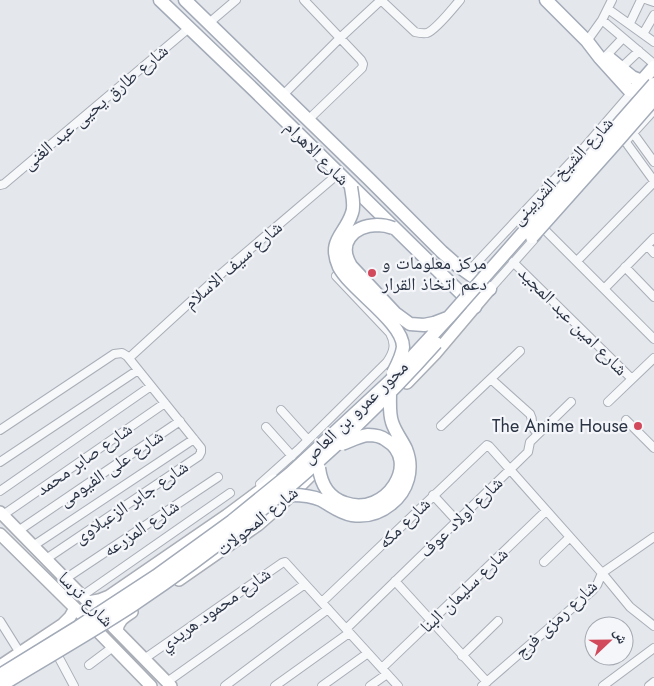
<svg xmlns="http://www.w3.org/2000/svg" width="654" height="686" viewBox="0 0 654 686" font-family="Jost,'Noto Naskh Arabic',sans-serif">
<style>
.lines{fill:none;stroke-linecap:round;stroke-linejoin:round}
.street-casing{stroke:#a9aeb7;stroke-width:10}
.secondary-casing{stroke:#a9aeb7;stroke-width:14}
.primary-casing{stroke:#a3abb8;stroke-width:15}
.street{stroke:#f7f8fa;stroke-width:8}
.secondary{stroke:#fff;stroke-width:11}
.primary{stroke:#fff;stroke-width:12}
.primary-bridge-casing{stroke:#a3abb8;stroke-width:15;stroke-linecap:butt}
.primary-bridge{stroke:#fff;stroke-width:12}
.poi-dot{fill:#d1495b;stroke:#f4f6f9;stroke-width:2}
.labels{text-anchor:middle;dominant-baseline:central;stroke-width:4.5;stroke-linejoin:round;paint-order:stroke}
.street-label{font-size:18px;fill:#2b3445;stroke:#f4f6f9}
.poi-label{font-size:18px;fill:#2b3445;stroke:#f4f6f9;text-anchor:start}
</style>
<rect width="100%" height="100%" fill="#e4e7ec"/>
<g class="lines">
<!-- street casing -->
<g class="street-casing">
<path id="street" d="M 304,0 L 361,60 L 363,64 L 362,68 L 308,120
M 381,0 L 415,32 C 419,33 423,34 427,33 C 436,30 453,8 460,0
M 648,0 L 654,2
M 608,9 L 654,42
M 602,20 L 654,64
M 209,23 L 236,0
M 630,23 L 641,0
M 643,34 L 654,15
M 587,41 L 602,20 L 612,0
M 606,56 L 623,38
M 621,68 L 639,51
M 283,95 L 340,38 L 381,0
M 633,133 L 654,162
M 625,141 L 654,181
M 625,142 L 654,110
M 0,185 L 4,184 L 189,28
M 544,229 L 654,339
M 647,245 L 654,253
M 577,261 L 654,182
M 513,262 L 632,379
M 625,267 L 654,297
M 467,273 L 582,150 L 633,91
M 490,289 L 537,236
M 604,289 L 654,238
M 129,358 L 222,273 L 338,174
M 491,379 L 530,414 C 535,423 528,424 538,434
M 608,402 L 654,358
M 281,410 L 308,440
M 626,420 L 654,448
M 441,426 L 520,351
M 266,427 L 292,456
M 0,430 L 114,354 L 122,353 L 127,356 L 201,448 L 201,452 L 199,456 L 46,559
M 0,462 L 138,370
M 260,484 L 298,450 L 387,362 C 394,352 396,344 390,333 L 336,276
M 0,491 L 151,386
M 433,495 L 457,521
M 3,515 L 165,403
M 18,531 L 180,421
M 33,546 L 194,439
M 544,562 L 570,537
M 65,579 L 218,477
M 395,581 L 487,682
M 82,596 L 230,493
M 322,602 L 487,445 L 489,446 L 602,573 L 630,607 L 654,626
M 0,621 L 20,653
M 346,629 L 528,452 L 530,442 L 571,402
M 58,656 L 74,686
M 462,656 L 498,621
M 144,659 L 282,563 L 285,562 L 398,686
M 89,665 L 113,647
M 382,668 L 546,511
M 167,682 L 305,584
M 225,686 L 328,609
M 275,686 L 349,633
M 322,686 L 368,653
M 370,686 L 387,674
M 482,686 L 593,590 L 597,585 L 602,573 L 654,537
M 603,686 L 654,648
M 649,686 L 654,682"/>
</g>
<!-- secondary casing -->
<g class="secondary-casing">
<path id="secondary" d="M 407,383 L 435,354 L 490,289
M 0,512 L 93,607
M 0,534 L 75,608 L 151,686
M 179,580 L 258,525 L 282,504 L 316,470
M 88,602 L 99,600 L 109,596 L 227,515 L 274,480
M 113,627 L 171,686
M 117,631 C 118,621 124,617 132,612
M 0,666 L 63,624 L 70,617 L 75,608"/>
</g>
<!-- primary casing -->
<g class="primary-casing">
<path id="primary" d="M 160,0 L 254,90 L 475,307
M 185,0 L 369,179 L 442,252 L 458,266 L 490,289
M 546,0 L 587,41 L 600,58 L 629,90 L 633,91 L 654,67
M 609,58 L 632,77 L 642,81"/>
</g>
<!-- street -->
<use href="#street" class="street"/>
<!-- secondary -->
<use href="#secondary" class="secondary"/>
<!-- primary -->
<use href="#primary" class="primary"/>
<!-- primary-bridge casing -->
<g class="primary-bridge-casing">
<path id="primary-bridge" d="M 351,187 C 352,195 355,205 352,213 C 345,235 327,240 339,267 C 351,290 403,322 403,347 C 402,356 397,365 393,373
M 393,228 C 388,226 382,225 377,225 C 353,226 337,243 351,266 L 395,313 L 410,324 L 424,325 L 434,323 L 447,318
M 532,237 L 614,145 L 654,99
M 319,468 C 321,484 329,498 345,503 C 386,518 422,461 386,440 C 381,436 374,435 368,435 C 359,436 350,441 342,444
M 291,495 C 302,495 312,496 321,500 C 332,506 340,513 352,515 C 366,517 380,513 391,504 C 408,491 414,469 406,449 C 402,440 395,432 392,422 C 389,413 390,402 390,392
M 0,675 L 78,627 L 156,576 L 232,521 L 291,473 L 389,382 L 449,317 L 654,84
M 0,686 C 44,659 90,633 133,605 C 245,530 347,443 436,343"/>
</g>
<!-- primary-bridge -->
<use href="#primary-bridge" class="primary-bridge"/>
</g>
<!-- markers -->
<g class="poi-dot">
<circle cx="372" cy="273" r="5"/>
<circle cx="638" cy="426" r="5"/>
</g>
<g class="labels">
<!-- street labels -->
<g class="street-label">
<text transform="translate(95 107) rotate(-40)">شارع طارق يحيى عبد الغنى</text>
<text transform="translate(317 153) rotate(45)">شارع الاهرام</text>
<text transform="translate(562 171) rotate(-47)">شارع الشيخ الشربينى</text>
<text transform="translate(233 265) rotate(-41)">شارع سيف الاسلام</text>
<text transform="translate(573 321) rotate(45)">شارع امين عبد المجيد</text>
<text transform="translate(355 412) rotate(-44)">محور عمرو بن العاص</text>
<text transform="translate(84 459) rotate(-35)">شارع صابر محمد</text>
<text transform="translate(111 468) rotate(-34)">شارع على الفيومى</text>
<text transform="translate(131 502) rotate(-34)">شارع جابر الزعبلاوى</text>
<text transform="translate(461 517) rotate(-44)">شارع اولاد عوف</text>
<text transform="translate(257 521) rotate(-39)">شارع المحولات</text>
<text transform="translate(404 523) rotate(-44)">شارع مكه</text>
<text transform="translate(141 528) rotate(-34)">شارع المزرعه</text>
<text transform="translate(464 590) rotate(-44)">شارع سليمان البنا</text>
<text transform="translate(86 599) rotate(45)">شارع ترسا</text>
<text transform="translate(215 609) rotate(-35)">شارع محمود هريدي</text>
<text transform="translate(556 619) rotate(-43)">شارع رمزى فرج</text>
</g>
<!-- poi labels -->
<g class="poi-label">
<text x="382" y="263">مركز معلومات و<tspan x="382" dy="21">دعم اتخاذ القرار</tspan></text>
<text x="628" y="426" text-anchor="end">The Anime House</text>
</g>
</g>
<!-- north arrow -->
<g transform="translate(609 641) rotate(68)"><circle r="24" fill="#f4f6f9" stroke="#a4a8b1"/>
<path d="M0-4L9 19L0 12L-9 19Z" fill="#d1495b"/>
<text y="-8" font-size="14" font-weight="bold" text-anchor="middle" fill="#2b3445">ش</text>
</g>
</svg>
